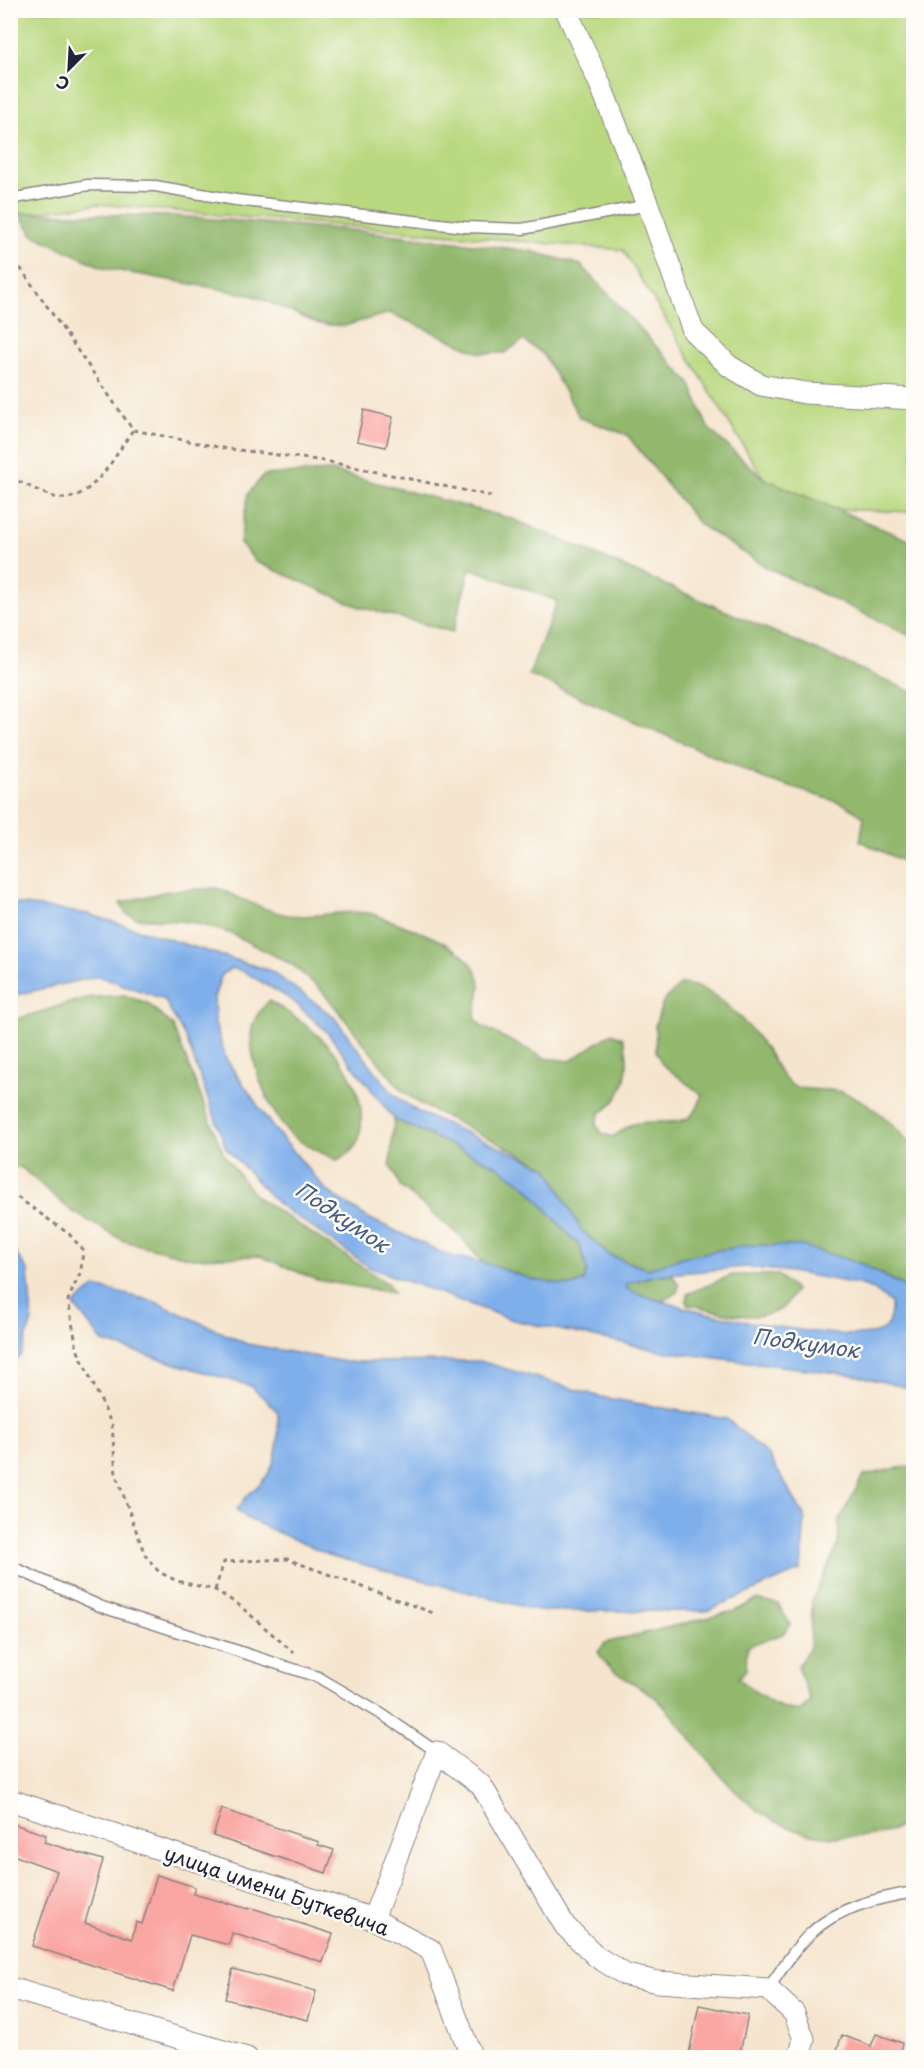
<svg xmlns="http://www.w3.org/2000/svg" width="924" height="2068" viewBox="0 0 924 2068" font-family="'Playpen Sans',sans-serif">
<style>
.green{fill:#b9d87f;stroke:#6e7d5d;stroke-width:1.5}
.forest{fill:#92b86e;stroke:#5a6d54;stroke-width:1.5}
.water{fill:#7fafea;stroke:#506892;stroke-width:1.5;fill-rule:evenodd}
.building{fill:#faa6a3}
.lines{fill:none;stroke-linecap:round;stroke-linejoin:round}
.lane-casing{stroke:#8c8484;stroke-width:13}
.street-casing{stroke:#8c8484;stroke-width:23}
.path{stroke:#8c8484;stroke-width:3;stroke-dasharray:4.5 4.5;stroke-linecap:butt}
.lane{stroke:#fff;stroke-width:10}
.street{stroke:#fff;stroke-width:21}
.labels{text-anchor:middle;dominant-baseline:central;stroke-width:5;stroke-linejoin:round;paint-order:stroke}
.street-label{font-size:20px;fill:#22223b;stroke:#fdfcf7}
.water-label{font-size:21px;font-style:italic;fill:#475a81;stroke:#fdfcf7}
</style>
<rect width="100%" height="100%" fill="#fdfcf7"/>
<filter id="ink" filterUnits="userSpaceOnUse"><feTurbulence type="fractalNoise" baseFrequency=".0167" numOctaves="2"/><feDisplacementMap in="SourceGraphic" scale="12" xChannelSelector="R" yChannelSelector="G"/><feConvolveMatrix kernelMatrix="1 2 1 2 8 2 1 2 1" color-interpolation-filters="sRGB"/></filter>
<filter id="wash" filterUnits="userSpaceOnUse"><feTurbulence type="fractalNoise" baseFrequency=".008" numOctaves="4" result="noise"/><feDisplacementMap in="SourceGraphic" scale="24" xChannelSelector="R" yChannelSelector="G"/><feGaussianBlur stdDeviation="1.35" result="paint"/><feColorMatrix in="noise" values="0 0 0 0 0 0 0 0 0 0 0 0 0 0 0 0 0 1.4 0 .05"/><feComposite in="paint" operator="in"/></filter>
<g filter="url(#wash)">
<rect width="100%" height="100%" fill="#f5e5ce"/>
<!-- green -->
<path class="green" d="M 10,11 L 913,11 L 913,512 L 781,507 L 623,250 L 97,204 L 11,216 Z"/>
<!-- forest -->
<path class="forest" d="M 18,213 L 175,216 L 363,231 L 531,251 L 581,265 L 690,383 L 708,428 L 763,478 L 913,542 L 913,637 L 768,568 L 700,525 L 627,435 L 580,418 L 543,354 L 523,340 L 505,353 L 480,353 L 390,313 L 344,326 L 319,324 L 252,295 L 104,268 L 33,235 Z
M 332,471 L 513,519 L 913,692 L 913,866 L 860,841 L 864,817 L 844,804 L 765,779 L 529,675 L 557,601 L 470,568 L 453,632 L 357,606 L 256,562 L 240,543 L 248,494 L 264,475 Z
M 217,888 C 239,897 265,911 288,915 C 317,919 346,908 373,914 C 402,926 479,946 480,985 C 480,995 476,1006 475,1017 L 481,1026 L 545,1058 L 570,1061 L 612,1033 L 623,1038 C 632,1066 626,1098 600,1113 L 596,1125 L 603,1134 L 613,1137 C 619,1133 626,1126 633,1124 C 662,1116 692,1136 702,1095 L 662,1064 L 656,1051 L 655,1026 L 663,1002 L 681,984 C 715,984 750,1026 768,1052 C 774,1061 780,1076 788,1082 C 802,1094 826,1087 842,1092 C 874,1103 890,1122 913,1146 L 913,1291 L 862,1264 L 686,1256 L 647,1269 L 609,1255 L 581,1230 L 548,1168 L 422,1105 L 401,1090 L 323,992 L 293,965 L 230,933 L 190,922 L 137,918 L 126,914 L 120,903 L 168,891 Z
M 124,995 L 147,1003 L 173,1026 L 224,1155 L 255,1196 L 388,1284 L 393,1293 L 317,1280 L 260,1256 L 192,1258 L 124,1241 L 71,1211 L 22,1168 L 11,1165 L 11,1021 L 85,998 Z
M 269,1001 C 314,1026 366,1070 361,1127 C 360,1144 352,1155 336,1160 C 322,1152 303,1145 291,1135 C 270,1115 241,1047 255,1019 C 258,1013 264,1006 269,1001 Z
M 394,1119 L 495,1165 L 525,1185 L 580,1247 L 587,1270 L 584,1281 L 572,1286 L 534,1280 L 482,1262 L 460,1236 L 400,1186 L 390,1164 Z
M 656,1275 L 673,1275 L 679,1285 L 677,1292 L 661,1302 L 642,1297 L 624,1287 L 627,1283 Z
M 732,1275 L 778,1275 L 795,1290 C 792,1295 787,1306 781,1309 C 754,1325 716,1310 687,1304 L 687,1294 Z
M 913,1467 L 913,1820 C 887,1835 870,1837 840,1837 C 749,1837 714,1761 661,1703 C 643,1683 610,1678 598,1652 L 605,1643 L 734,1611 L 756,1600 L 778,1604 L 790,1624 L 783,1634 L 747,1646 L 746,1670 L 738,1678 C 758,1693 776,1712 801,1710 L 811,1700 L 797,1667 L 810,1647 L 812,1600 L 838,1545 L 839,1521 L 863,1476 L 896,1468 Z"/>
<!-- water -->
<path class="water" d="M 11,903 L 88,914 L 271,971 L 333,1016 L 393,1094 L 418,1112 L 548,1168 L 581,1230 L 609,1255 L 647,1269 L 686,1256 L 749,1245 L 802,1246 L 862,1264 L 913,1291 L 913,1389 L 854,1375 L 661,1351 L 513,1320 L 371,1268 L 278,1204 L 226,1148 L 187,1041 L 164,999 L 98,976 L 11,996 ZM 232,968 L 243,971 L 292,1000 L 327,1032 L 394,1119 L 495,1165 L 525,1185 L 580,1247 L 587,1270 L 584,1281 L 572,1286 L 534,1280 L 482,1262 L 447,1255 L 368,1218 L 327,1191 L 271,1125 L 226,1059 L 215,1023 L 214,997 L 222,974 ZM 746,1267 L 791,1272 L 863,1285 L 874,1290 L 891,1303 C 892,1315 889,1330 876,1333 C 837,1343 660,1308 625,1287 L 628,1283 L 656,1275 Z
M 10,1245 L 28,1271 L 32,1321 L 21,1355 L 11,1363 Z
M 95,1287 L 153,1301 L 247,1344 L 345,1362 L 480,1361 L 601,1397 L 727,1419 L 769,1456 L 805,1517 L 801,1570 L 707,1611 L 539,1611 L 331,1556 L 248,1519 L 237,1510 C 244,1498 251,1492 261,1483 C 279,1465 279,1435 278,1412 L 251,1386 L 103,1342 L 74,1305 Z"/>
<g id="blocks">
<!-- building -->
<path class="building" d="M 364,410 L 393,417 L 386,447 L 357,441 Z
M 222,1809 L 319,1842 L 318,1845 L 334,1850 L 326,1873 L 213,1836 Z
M 14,1824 L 46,1835 L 44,1842 L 103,1860 L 85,1923 L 132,1939 L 136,1922 L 142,1924 L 157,1875 L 195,1887 L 193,1894 L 249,1909 L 249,1907 L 333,1934 L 323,1962 L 232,1933 L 229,1945 L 190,1935 L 173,1991 L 32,1946 L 57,1871 L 10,1854 L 10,1832 Z
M 233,1969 L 316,1991 L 308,2020 L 225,1999 Z
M 699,2005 L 748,2015 L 739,2058 L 688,2058 Z
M 876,2034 L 902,2043 L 899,2058 L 834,2058 L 842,2035 L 871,2046 Z"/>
</g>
</g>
<g filter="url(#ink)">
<use href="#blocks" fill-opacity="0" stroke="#8c8484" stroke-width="1.5"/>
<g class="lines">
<!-- lane casing -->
<g class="lane-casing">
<path id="lane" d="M 10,199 L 88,185 L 155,186 L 236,200 L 465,227 L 522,229 L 648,205
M 10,1566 L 102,1607 L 318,1677 L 383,1715 L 437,1752
M 768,1989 C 781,1970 794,1949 811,1933 C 838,1907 878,1898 914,1892"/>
</g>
<!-- street casing -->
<g class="street-casing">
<path id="street" d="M 566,10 L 600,84 L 648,205 L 693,331 L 729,366 L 761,385 L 805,393 L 914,399
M 10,1800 L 373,1919 L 431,1950 L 472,2058
M 373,1919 L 437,1752 L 481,1785 L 565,1926 L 597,1957 L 626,1975 L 658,1982 L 768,1989 L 794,2013 L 804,2039 L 799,2058
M 10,1988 L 247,2058"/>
</g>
<!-- path -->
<path class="path" d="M 10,253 L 133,430 L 223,448 L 325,461 L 491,496
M 10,481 L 15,480 C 28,485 41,493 54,497 C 91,507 116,453 133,430
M 10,1192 L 69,1234 L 83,1250 L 81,1271 L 68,1300 L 77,1349 L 112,1425 L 116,1475 L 145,1555 L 159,1572 L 177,1581 L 215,1590 L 239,1605 L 294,1653
M 215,1590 L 224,1562 L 287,1559 L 436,1614"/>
<!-- lane -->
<use href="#lane" class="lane"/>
<!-- street -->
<use href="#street" class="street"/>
</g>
</g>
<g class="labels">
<!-- street labels -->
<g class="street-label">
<text transform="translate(277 1890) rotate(19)">улица имени Буткевича</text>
</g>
<!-- water labels -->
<g class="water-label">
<text transform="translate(343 1216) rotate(34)">Подкумок</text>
<text transform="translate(806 1342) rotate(8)">Подкумок</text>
</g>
</g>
<!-- margin -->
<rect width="924" height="2068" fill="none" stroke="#fdfcf7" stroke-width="36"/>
<!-- north arrow -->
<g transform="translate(69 69) rotate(204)" stroke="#fdfcf7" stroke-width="4.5" paint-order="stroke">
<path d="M0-4.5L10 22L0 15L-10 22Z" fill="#22223b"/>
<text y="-9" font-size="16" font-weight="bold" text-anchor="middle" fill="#22223b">С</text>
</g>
</svg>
